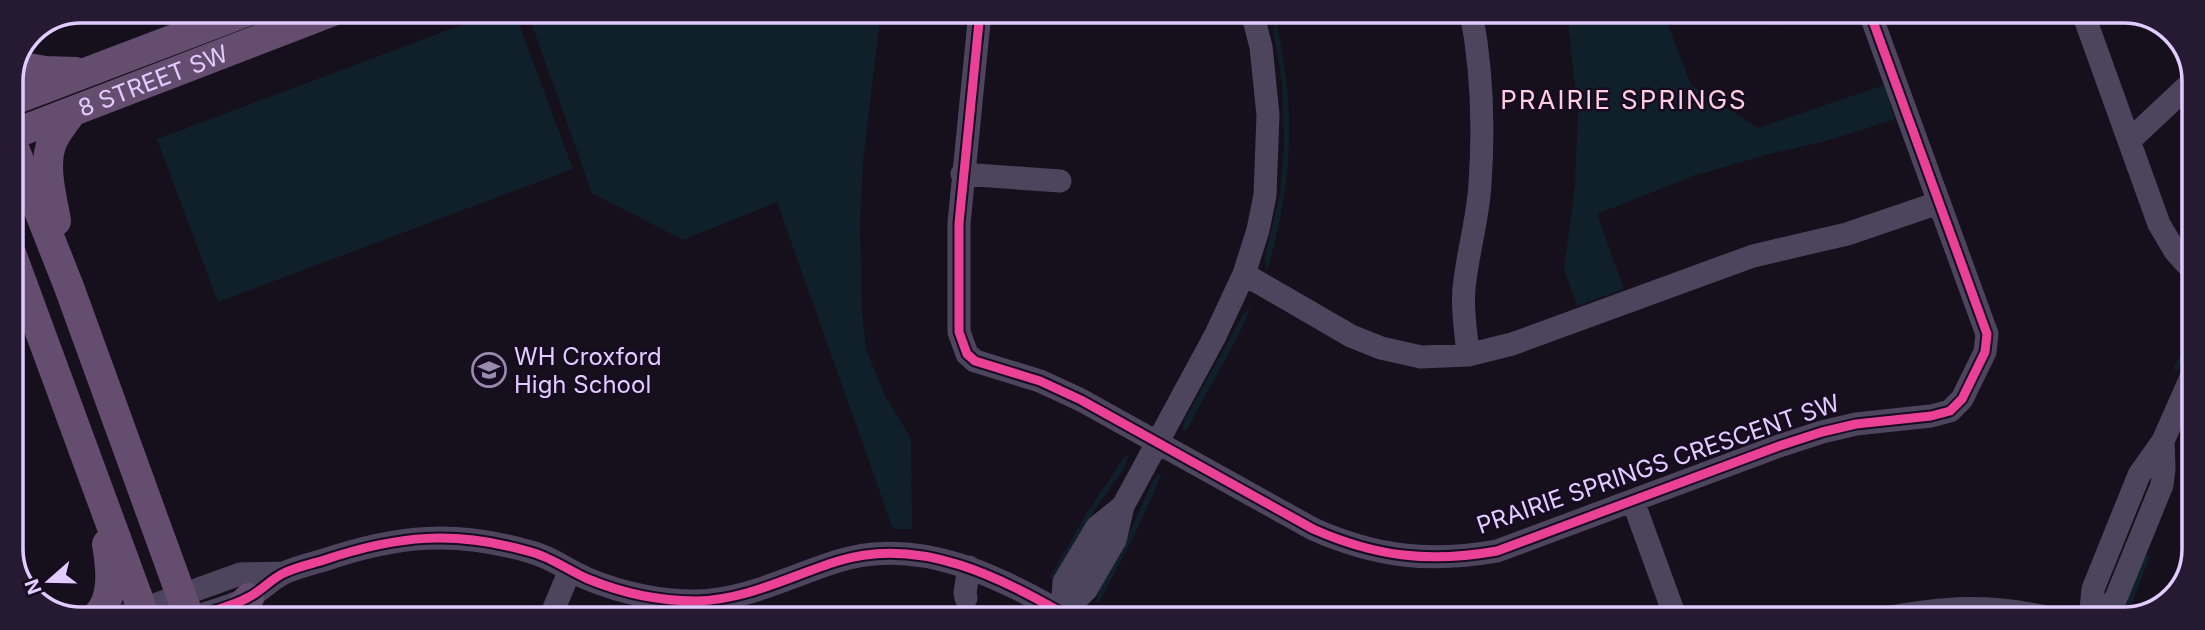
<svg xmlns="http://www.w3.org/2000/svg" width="2205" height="630" viewBox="0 0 2205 630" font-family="Inter,sans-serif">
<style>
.green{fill:#0f202a}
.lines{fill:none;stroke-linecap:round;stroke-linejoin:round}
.minor{stroke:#4d445d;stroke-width:23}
.major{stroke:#644d6f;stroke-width:30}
.cycleway-casing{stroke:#160b21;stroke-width:13}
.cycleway{stroke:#ea4096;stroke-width:9}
.labels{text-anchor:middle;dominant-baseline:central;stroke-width:5;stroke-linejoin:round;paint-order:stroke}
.street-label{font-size:24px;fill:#e2cbff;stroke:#160b21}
.poi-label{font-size:24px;fill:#e2cbff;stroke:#160b21;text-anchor:start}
.neighbourhood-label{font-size:26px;letter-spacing:2px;fill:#ffcddd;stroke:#160b21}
.rim{fill:none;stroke:#e2cbff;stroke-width:3.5}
</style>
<rect width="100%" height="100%" fill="#16101c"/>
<!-- green -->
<path class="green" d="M 499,11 L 514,11 L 573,169 L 218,302 L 157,139 Z
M 527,11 L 881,11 L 863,161 L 860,222 L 862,313 L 866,349 L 885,396 L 911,438 L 912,529 L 893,529 L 777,202 L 683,240 L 592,193 Z
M 1567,12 L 1668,12 L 1666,19 L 1691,85 L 1758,128 L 1884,85 L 1895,119 L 1830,140 L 1765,155 L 1693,176 L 1597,214 L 1624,289 L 1577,306 L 1564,269 L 1575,186 L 1578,114 Z
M 1276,21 C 1296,112 1293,179 1268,268 L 1266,268 L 1265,256 L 1280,194 L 1284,146 L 1282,82 L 1273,29 Z
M 1251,307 L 1240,332 L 1186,431 L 1182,430 L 1184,421 L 1242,316 Z
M 2193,330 L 2193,342 L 2178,370 L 2173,369 Z
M 1125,456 L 1128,456 L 1125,467 L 1094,511 L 1056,576 L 1052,579 L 1050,577 L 1088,511 Z
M 1159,474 L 1161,476 L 1134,536 L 1099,602 L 1096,602 L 1099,591 L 1127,538 L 1153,480 Z
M 2143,555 L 2150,556 L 2127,616 L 2123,616 L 2124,607 Z"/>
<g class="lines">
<!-- minor -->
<path class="minor" d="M 980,12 L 959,223 L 959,332 L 967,354 L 975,361 L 1040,381 L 1081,400 L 1313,529 C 1376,557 1430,563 1497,551 L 1779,446 L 1822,432 L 1856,424 L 1931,416 L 1950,411 L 1962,399 L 1985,352 L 1987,334 L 1870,13
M 1777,13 L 1779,12
M 2083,13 L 2159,224 L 2175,251 L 2193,271
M 2129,141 L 2194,80
M 962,174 L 1060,181
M 1244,274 L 1351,336 L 1381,348 L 1421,357 L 1468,355 L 1512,344 L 1753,256 L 1847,234 L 1938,203
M 1468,355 C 1466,331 1461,304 1465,280 C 1469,248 1478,217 1480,184 C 1484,127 1482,68 1471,12
M 1633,501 L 1676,619
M 966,598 L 965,593 L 969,567
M 1062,613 L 1086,590 L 1115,540 L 1123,506 L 1215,336 L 1244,274 L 1258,230 L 1265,195 L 1268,115 L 1261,47 L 1252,12
M 1062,613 L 1064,582 L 1097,527 L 1123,506
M 121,617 L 240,574 L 282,573
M 195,617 C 212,611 233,606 249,597 C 261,591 271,579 284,573 C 296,567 311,564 324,560 C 398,535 455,530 531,552 C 551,557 569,571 588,579 C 622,593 659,601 696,601 C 747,600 790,576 838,561 C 921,535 1001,578 1071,618
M 550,618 L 570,570
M 1879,619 C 1944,607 1989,603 2054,619
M 2090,619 L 2093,589 L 2139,475 L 2163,441 L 2193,373
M 2098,619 L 2116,598 L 2162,485 L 2164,468 L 2163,441"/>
<!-- major -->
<g class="major">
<path d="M 17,66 L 45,71 L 75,72"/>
<path d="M 11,101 L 248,11"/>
<path id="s1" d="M 11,135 L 333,11"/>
<path d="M 11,140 L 69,287 L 189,617"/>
<path d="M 56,221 C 52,197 42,163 53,140 C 58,130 65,121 72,112"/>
<path d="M 11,253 L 145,617"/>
<path d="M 96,617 C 115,599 111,568 107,544"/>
<path d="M 233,617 L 249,598"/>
</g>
<!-- cycleway casing -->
<g class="cycleway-casing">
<path id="cycleway" d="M 980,12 L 959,223 L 959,332 L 967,354 L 975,361 L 1040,381 L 1081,400 L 1313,529 C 1376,557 1430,563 1497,551 L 1779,446 L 1822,432 L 1856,424 L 1931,416 L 1950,411 L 1962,399 L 1985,352 L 1987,334 L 1870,13
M 195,617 C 212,611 233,606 249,597 C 261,591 271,579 284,573 C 296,567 311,564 324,560 C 398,535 455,530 531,552 C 551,557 569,571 588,579 C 622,593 659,601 696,601 C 747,600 790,576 838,561 C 921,535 1001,578 1071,618"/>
</g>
<!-- cycleway -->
<use href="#cycleway" class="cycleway"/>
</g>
<!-- icons -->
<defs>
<g id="school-ring" transform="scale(1.75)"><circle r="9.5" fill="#160b21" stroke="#9b8ab0" stroke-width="1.5"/><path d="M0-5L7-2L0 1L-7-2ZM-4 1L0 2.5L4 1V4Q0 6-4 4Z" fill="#9b8ab0"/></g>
</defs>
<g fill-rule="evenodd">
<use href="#school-ring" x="489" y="370"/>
</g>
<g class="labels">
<!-- street labels -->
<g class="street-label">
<text stroke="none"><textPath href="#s1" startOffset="152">8 STREET SW</textPath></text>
<text transform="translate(1658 464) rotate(-19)">PRAIRIE SPRINGS CRESCENT SW</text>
</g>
<!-- poi labels -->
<g class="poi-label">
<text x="514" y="356">WH Croxford<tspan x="514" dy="28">High School</tspan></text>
</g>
<!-- neighbourhood labels -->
<g class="neighbourhood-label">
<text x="1624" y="99">PRAIRIE SPRINGS</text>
</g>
</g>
<!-- crop -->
<path d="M0 0H2205V630H0ZM81 23H2124A58 58 0 0 1 2182 81V549A58 58 0 0 1 2124 607H81A58 58 0 0 1 23 549V81A58 58 0 0 1 81 23Z" fill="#261a33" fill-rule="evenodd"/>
<path class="rim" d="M81 23H2124A58 58 0 0 1 2182 81V549A58 58 0 0 1 2124 607H81A58 58 0 0 1 23 549V81A58 58 0 0 1 81 23Z"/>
<!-- north arrow -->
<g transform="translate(49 581) rotate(250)" stroke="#160b21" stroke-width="5" paint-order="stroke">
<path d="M0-5L12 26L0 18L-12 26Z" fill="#e2cbff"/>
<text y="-10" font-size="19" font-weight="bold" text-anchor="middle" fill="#e2cbff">N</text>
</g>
</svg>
